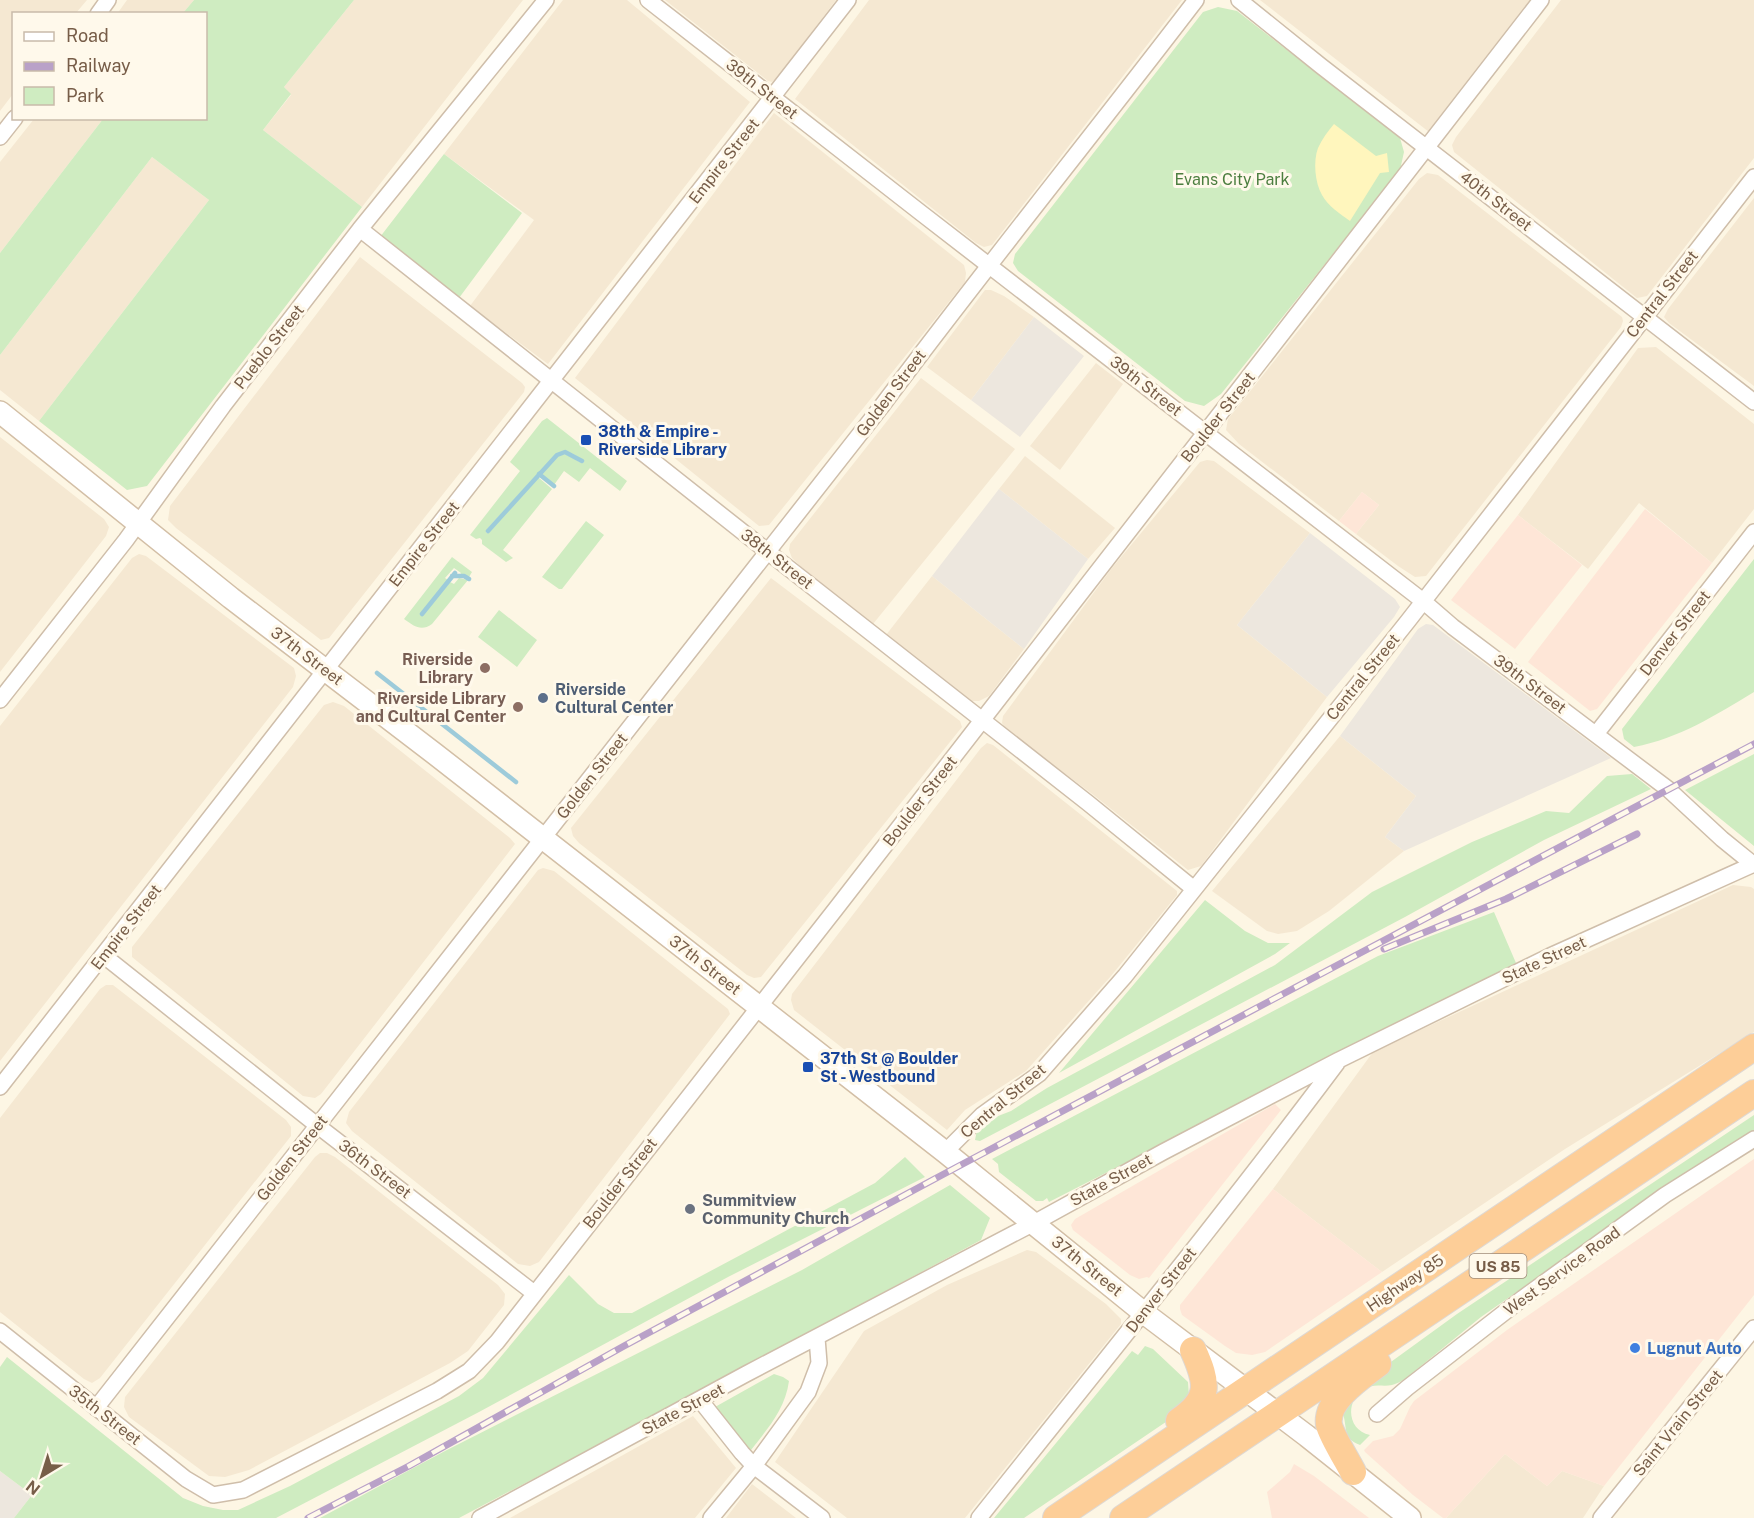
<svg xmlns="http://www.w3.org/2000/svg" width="1754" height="1518" viewBox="0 0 1754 1518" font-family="'Public Sans',sans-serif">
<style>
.residential{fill:#f5e8d2}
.commercial{fill:#fee6d7}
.industrial{fill:#ede7de}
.green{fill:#cfecc1}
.sand{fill:#fff6bd}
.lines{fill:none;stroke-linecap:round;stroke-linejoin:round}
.stream{stroke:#9dcbda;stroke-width:4.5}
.minor-casing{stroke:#cfbeaa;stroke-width:18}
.secondary-casing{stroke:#d3bfa6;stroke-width:24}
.trunk-casing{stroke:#ded8d3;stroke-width:28}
.minor{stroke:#fff;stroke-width:15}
.secondary{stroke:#fff;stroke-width:21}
.trunk{stroke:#fdce98;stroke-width:26}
.rail-casing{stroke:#b9a1c8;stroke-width:7}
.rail{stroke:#fff9eb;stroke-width:4.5;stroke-dasharray:14;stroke-linecap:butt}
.transit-dot{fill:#1a4fb4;stroke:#fff9eb;stroke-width:2}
.education-dot{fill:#8d6e63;stroke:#fff9eb;stroke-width:2}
.service-dot{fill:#5c6f8a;stroke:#fff9eb;stroke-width:2}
.worship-dot{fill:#6b7280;stroke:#fff9eb;stroke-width:2}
.shop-dot{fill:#3f7fe0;stroke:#fff9eb;stroke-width:2}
.labels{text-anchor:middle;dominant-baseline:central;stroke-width:6;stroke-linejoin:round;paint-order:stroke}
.shield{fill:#fff9eb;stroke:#a08c79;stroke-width:1.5}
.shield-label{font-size:15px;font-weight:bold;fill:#775d48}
.street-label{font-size:16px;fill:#775d48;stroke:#fff9eb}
.park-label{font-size:16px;fill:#4c7e3f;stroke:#fff9eb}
.transit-label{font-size:16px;font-weight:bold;fill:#164399;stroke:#fff9eb;text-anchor:start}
.education-label{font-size:16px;font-weight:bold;fill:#785e54;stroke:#fff9eb;text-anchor:end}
.service-label{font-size:16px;font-weight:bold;fill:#4e5e75;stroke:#fff9eb;text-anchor:start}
.worship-label{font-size:16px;font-weight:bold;fill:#5b616d;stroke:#fff9eb;text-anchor:start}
.shop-label{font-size:16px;font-weight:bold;fill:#366cbe;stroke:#fff9eb;text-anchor:start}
</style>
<rect width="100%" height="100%" fill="#fdf6e4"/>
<!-- residential -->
<path class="residential" d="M 0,0 L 87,0 L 76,13 L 14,14 L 13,94 L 0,111 Z
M 127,0 L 194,0 L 183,13 L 117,14 Z
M 354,0 L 523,0 L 362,207 L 263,130 L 291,95 L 284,87 Z
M 563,0 L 627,0 L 750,102 L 548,364 L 470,306 L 534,220 L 444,154 Z
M 665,0 L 836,0 L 777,78 L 772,82 L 768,81 Z
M 869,0 L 1182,0 L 992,245 L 984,247 L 976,243 L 795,99 Z
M 1260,0 L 1531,0 L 1429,132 Z
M 1561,0 L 1754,0 L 1754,158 L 1647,296 L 1637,298 L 1454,152 L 1452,145 L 1456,137 Z
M 774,113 L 964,265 L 966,273 L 965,282 L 769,525 L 759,526 L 575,378 Z
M 34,119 L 103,119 L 0,253 L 0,162 Z
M 152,157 L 209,200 L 39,421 L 0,390 L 0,355 Z
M 1427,173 L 1438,175 L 1622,317 L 1623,321 L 1621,327 L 1426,576 L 1415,577 L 1398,566 L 1356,534 L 1379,505 L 1362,492 L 1339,521 L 1239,444 L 1226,430 L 1228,419 L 1419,179 Z
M 1754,198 L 1754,386 L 1669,323 L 1664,317 L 1668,309 Z
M 360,257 L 522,383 L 525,387 L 524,392 L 329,638 L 321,640 L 176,528 L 168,520 L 170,506 Z
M 985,290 L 991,290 L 1004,296 L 1034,317 L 971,400 L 927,367 Z
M 1656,347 L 1754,424 L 1754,509 L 1712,563 L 1639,503 L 1588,569 L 1518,515 L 1638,348 Z
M 1096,363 L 1123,384 L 1060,470 L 1030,446 Z
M 921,378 L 1015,449 L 873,624 L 800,566 L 792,558 L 789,550 L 790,544 Z
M 0,437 L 104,519 L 109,527 L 106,536 L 0,672 Z
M 1025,456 L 1115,528 L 1088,559 L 999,489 Z
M 1207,460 L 1214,461 L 1310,533 L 1237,625 L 1327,697 L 1201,866 L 1188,870 L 1091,793 L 1009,732 L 1002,723 L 1003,716 L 1112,568 L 1200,462 Z
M 139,554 L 146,556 L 294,668 L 296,676 L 293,687 L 0,1061 L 0,726 L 132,558 Z
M 932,576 L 1024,649 L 989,696 L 979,701 L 972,701 L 886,635 Z
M 771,578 L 960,721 L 962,727 L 761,977 L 754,978 L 747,975 L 579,843 L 573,836 L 571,828 Z
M 333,702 L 344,706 L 510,838 L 515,844 L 321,1094 L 315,1098 L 303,1096 L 132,957 L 132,947 L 324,705 Z
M 1340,736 L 1416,796 L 1385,837 L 1404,851 L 1329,911 L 1297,931 L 1278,934 L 1267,931 L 1212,891 Z
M 987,743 L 993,745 L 1177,891 L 1177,895 L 1111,976 L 1026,1071 L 965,1110 L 947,1130 L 794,1010 L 791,1000 L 792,994 L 981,748 Z
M 543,868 L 554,871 L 728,1009 L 730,1014 L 539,1262 L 530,1266 L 518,1264 L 352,1131 L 346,1123 L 349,1112 L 538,870 Z
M 1733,885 L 1751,887 L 1754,889 L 1754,1032 L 1565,1149 L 1382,1272 L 1273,1189 L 1373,1052 Z
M 106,985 L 113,985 L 286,1120 L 291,1127 L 291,1136 L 100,1378 L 92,1383 L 84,1379 L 0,1312 L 0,1118 L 100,989 Z
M 320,1153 L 327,1153 L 335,1157 L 498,1285 L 505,1294 L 504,1305 L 468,1351 L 450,1363 L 249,1470 L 225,1477 L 209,1476 L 129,1417 L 124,1407 L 125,1397 L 315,1157 Z
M 1027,1250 L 1036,1252 L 1106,1304 L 1121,1319 L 1121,1324 L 965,1518 L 847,1518 L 775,1462 L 864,1331 L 947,1285 Z
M 693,1416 L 736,1468 L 695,1518 L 510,1518 Z
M 1505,1454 L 1547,1486 L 1562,1471 L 1604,1486 L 1583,1518 L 1446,1518 Z
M 752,1484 L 796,1518 L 726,1518 Z"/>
<!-- commercial -->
<path class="commercial" d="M 1362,492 L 1379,505 L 1356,534 L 1339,521 Z
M 1645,509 L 1712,563 L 1597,709 L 1590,711 L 1528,662 Z
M 1518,515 L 1582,565 L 1515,649 L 1451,600 Z
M 1275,1104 L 1281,1110 L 1149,1278 L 1147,1277 L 1139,1279 L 1130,1275 L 1073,1230 L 1071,1225 L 1075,1219 Z
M 1754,1159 L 1754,1295 L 1604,1486 L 1562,1471 L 1547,1486 L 1505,1454 L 1446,1518 L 1443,1518 L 1413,1495 L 1365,1452 L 1364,1450 L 1373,1441 L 1393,1436 L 1400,1429 L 1410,1407 L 1414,1401 L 1507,1330 Z
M 1273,1189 L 1382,1272 L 1265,1352 L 1252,1355 L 1236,1353 L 1225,1346 L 1182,1315 L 1180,1309 L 1180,1305 Z
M 1294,1464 L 1314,1476 L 1369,1518 L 1272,1518 L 1267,1492 L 1290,1472 Z"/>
<!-- industrial -->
<path class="industrial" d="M 1034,317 L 1084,356 L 1020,437 L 971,400 Z
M 999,489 L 1088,559 L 1024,649 L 932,576 Z
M 1310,533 L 1395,599 L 1400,607 L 1394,617 L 1327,697 L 1237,625 Z
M 1426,624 L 1433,625 L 1611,758 L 1404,851 L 1385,837 L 1416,796 L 1340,736 L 1418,629 Z
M 0,1471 L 32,1495 L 14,1518 L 0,1518 Z"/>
<!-- green -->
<path class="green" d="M 194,0 L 354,0 L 284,87 L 291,94 L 263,130 L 362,207 L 147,486 L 127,490 L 39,421 L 209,200 L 152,157 L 0,355 L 0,253 L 103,119 L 206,118 L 206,14 L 183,13 Z
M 1218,7 L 1237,11 L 1400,138 L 1404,152 L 1400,170 L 1221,394 L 1204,406 L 1185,401 L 1018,271 L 1013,263 L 1015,254 L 1203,12 Z
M 444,154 L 522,213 L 459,298 L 380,237 Z
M 547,418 L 627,481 L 620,491 L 590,468 L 579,482 L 564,471 L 554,485 L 541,474 L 557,456 L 565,454 L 582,463 L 584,462 C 576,454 565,448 555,455 L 487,529 L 486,533 L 489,532 L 538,477 L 552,489 L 503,550 L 513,558 L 506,562 L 482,544 L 482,540 L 480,538 L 476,539 L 470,535 L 520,471 L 510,462 L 542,421 Z
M 586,521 L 604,535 L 562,589 L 559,589 L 542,577 Z
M 452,557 L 472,572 L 469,577 L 460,575 L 461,573 L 454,568 L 445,578 L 448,580 L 422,612 L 421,615 L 423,615 L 450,582 L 454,584 L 459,578 L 468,580 L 432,624 C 421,632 414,626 404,619 Z
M 1754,559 L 1754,692 C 1714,716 1680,738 1634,747 L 1624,739 L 1622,729 Z
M 499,610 L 537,640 L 517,667 L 478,637 Z
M 1754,754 L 1754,846 L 1685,790 Z
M 1632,774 L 1651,789 L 1544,840 L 1405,917 L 980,1141 L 975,1140 L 977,1130 L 988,1120 L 1011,1111 L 1047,1088 L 1275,965 L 1372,892 L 1472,842 L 1546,811 L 1569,813 L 1607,776 Z
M 1205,900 L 1245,931 L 1268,943 L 1290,943 L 1275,954 L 1059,1073 Z
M 1494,912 L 1516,963 L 1049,1202 L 1047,1198 L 1043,1201 L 1036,1201 L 999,1172 L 998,1164 L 992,1159 L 1378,956 Z
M 1754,1115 L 1754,1131 L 1692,1169 L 1481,1317 L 1405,1379 C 1400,1382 1396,1384 1392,1385 C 1382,1387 1374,1383 1364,1389 C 1345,1401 1347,1430 1370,1435 L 1360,1445 C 1340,1438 1349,1423 1341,1410 L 1366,1380 L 1457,1314 Z
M 905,1157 L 925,1177 L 728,1277 L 479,1412 L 276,1518 L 14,1518 L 32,1495 L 0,1471 L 0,1367 L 7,1357 L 183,1498 L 203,1506 L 223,1510 L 238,1510 L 290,1486 L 459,1396 L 483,1378 L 569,1275 L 598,1304 L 614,1313 L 632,1313 L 875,1183 Z
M 950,1185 L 990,1218 L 981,1240 L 681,1401 L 459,1518 L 320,1518 L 445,1451 L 802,1270 Z
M 1145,1346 L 1153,1349 L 1188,1382 L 1189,1396 L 1185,1409 L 1024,1518 L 994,1518 L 1132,1351 L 1138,1355 Z
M 774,1374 L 783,1377 L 789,1381 C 785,1410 768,1428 751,1450 L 743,1444 L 715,1407 Z"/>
<!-- sand -->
<path class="sand" d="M 1334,124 L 1376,156 L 1387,153 L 1389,172 L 1380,173 L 1350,221 C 1340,214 1328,206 1322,195 C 1315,183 1313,161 1318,148 C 1322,139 1328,131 1334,124 Z"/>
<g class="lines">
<!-- stream -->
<path class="stream" d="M 539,474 L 554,486
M 488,531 L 557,455 L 565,452 L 582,461
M 452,576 L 464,576 L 469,579
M 422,614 L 455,573
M 377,673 L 516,782"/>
<!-- minor casing -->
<g class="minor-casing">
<path id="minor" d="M 648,0 C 905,202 1165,401 1423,601 L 1453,627 L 1668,789 L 1722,839 L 1754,865
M 1239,0 L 1321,66 L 1754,402
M 98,14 L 108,0
M 0,137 L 15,118
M 360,229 L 768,552 L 1088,803 L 1194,889
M 0,700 L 126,540 L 223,406 L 360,229 L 546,0
M 1596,734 L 1754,532
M 103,955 L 318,1126 L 534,1293
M 0,1087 L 848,0
M 945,1152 L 982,1115 L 1039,1074 L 1125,976 L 1408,621 L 1754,177
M 0,1331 L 186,1479 L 213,1495 L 243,1490 L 437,1391 L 469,1371 L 497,1342 L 838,906 L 1541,0
M 700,1400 L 742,1453 L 754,1466 L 822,1518
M 96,1408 L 881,407 C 984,269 1092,136 1196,0
M 1377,1414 L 1407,1388 L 1523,1298 L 1665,1195 L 1754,1139
M 480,1518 L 746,1374 L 1034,1223 L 1163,1152 L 1339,1060 L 1550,956 L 1754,864
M 711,1518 L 754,1466 L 808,1392 L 819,1363 L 817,1338
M 979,1518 C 1099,1367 1221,1218 1337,1063
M 1601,1518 L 1754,1328"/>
</g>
<!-- secondary casing -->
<g class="secondary-casing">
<path id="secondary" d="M 0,412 L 231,598 L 435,754 L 945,1152 L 1144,1313 L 1307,1436 L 1410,1518"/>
</g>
<!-- trunk casing -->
<g class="trunk-casing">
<path id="trunk" d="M 1179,1421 C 1211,1399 1208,1383 1193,1350
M 1353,1472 C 1348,1462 1331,1435 1329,1425 C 1325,1400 1361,1377 1378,1364
M 1056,1518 L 1754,1047
M 1123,1518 L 1754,1093"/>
</g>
<!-- minor -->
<use href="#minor" class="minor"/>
<!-- secondary -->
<use href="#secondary" class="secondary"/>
<!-- trunk -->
<use href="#trunk" class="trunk"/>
<!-- rail casing -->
<g class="rail-casing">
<path id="rail" d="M 1384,949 L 1506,899 L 1637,834
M 308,1518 L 409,1466 L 624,1346 L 942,1175 L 1754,744"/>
</g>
<!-- rail -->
<use href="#rail" class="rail"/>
</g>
<!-- markers -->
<g class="transit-dot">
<rect x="580" y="434" width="12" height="12" rx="3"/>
<rect x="802" y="1061" width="12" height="12" rx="3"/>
</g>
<g class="education-dot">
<circle cx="485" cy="668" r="6"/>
<circle cx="518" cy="707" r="6"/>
</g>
<circle class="service-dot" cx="543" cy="698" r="6"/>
<circle class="worship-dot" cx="690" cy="1209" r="6"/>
<circle class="shop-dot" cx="1635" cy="1348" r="6"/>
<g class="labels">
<!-- shield labels -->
<rect class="shield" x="1469.5" y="1254" width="57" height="24" rx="4.5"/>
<g class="shield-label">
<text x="1498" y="1266">US 85</text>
</g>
<!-- street labels -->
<g class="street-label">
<text transform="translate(762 89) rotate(38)">39th Street</text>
<text transform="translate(724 161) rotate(-52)">Empire Street</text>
<text transform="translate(1496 201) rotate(38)">40th Street</text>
<text transform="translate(1662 294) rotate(-52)">Central Street</text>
<text transform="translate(269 347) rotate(-52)">Pueblo Street</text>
<text transform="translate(1146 386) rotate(38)">39th Street</text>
<text transform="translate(891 393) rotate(-53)">Golden Street</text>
<text transform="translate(1218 417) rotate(-52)">Boulder Street</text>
<text transform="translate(424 544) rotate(-52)">Empire Street</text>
<text transform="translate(777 559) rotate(38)">38th Street</text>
<text transform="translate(1675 633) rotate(-52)">Denver Street</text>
<text transform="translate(307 656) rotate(37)">37th Street</text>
<text transform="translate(1363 677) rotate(-51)">Central Street</text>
<text transform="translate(1530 684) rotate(37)">39th Street</text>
<text transform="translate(592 776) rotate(-52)">Golden Street</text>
<text transform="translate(920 801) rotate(-52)">Boulder Street</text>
<text transform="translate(126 927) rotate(-52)">Empire Street</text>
<text transform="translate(1544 960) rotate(-25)">State Street</text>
<text transform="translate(705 965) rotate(38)">37th Street</text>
<text transform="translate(1003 1101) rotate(-40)">Central Street</text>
<text transform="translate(292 1158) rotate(-52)">Golden Street</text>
<text transform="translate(375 1169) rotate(37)">36th Street</text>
<text transform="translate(1111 1180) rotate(-29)">State Street</text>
<text transform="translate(620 1183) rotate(-52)">Boulder Street</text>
<text transform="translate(1087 1266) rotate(39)">37th Street</text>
<text transform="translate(1562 1271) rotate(-36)">West Service Road</text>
<text transform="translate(1405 1283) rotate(-34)">Highway 85</text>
<text transform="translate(1161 1290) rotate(-52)">Denver Street</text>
<text transform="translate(683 1409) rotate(-28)">State Street</text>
<text transform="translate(105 1415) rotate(38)">35th Street</text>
<text transform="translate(1678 1423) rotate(-51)">Saint Vrain Street</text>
</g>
<!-- park labels -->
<g class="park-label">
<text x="1232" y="179">Evans City Park</text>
</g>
<!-- transit labels -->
<g class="transit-label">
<text x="598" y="431">38th &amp; Empire -<tspan x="598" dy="18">Riverside Library</tspan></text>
<text x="820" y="1058">37th St @ Boulder<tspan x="820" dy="18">St - Westbound</tspan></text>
</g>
<!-- education labels -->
<g class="education-label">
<text x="473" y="659">Riverside<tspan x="473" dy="18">Library</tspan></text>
<text x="506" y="698">Riverside Library<tspan x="506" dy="18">and Cultural Center</tspan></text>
</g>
<!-- service labels -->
<g class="service-label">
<text x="555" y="689">Riverside<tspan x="555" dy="18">Cultural Center</tspan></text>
</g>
<!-- worship labels -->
<g class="worship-label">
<text x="702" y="1200">Summitview<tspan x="702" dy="18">Community Church</tspan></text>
</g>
<!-- shop labels -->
<g class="shop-label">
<text x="1647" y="1348">Lugnut Auto</text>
</g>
</g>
<!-- legend -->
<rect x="12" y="12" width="195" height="108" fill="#fff9eb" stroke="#c9bbaa" stroke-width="1.5"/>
<rect x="24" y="32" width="30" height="9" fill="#ffffff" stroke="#c9bbaa" stroke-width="1.5"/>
<text x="66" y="42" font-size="18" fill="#775d48">Road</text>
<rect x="24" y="62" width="30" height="9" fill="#b9a1c8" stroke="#c9bbaa" stroke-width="1.5"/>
<text x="66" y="72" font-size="18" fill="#775d48">Railway</text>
<rect x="24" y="87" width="30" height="18" fill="#cfecc1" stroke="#c9bbaa" stroke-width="1.5"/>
<text x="66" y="102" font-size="18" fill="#775d48">Park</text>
<!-- north arrow -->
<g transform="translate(42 1476) rotate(218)" stroke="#fff9eb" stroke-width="4.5" paint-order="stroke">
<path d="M0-4.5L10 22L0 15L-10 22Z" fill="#775d48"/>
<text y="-9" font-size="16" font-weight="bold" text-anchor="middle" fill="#775d48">N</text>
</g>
</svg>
